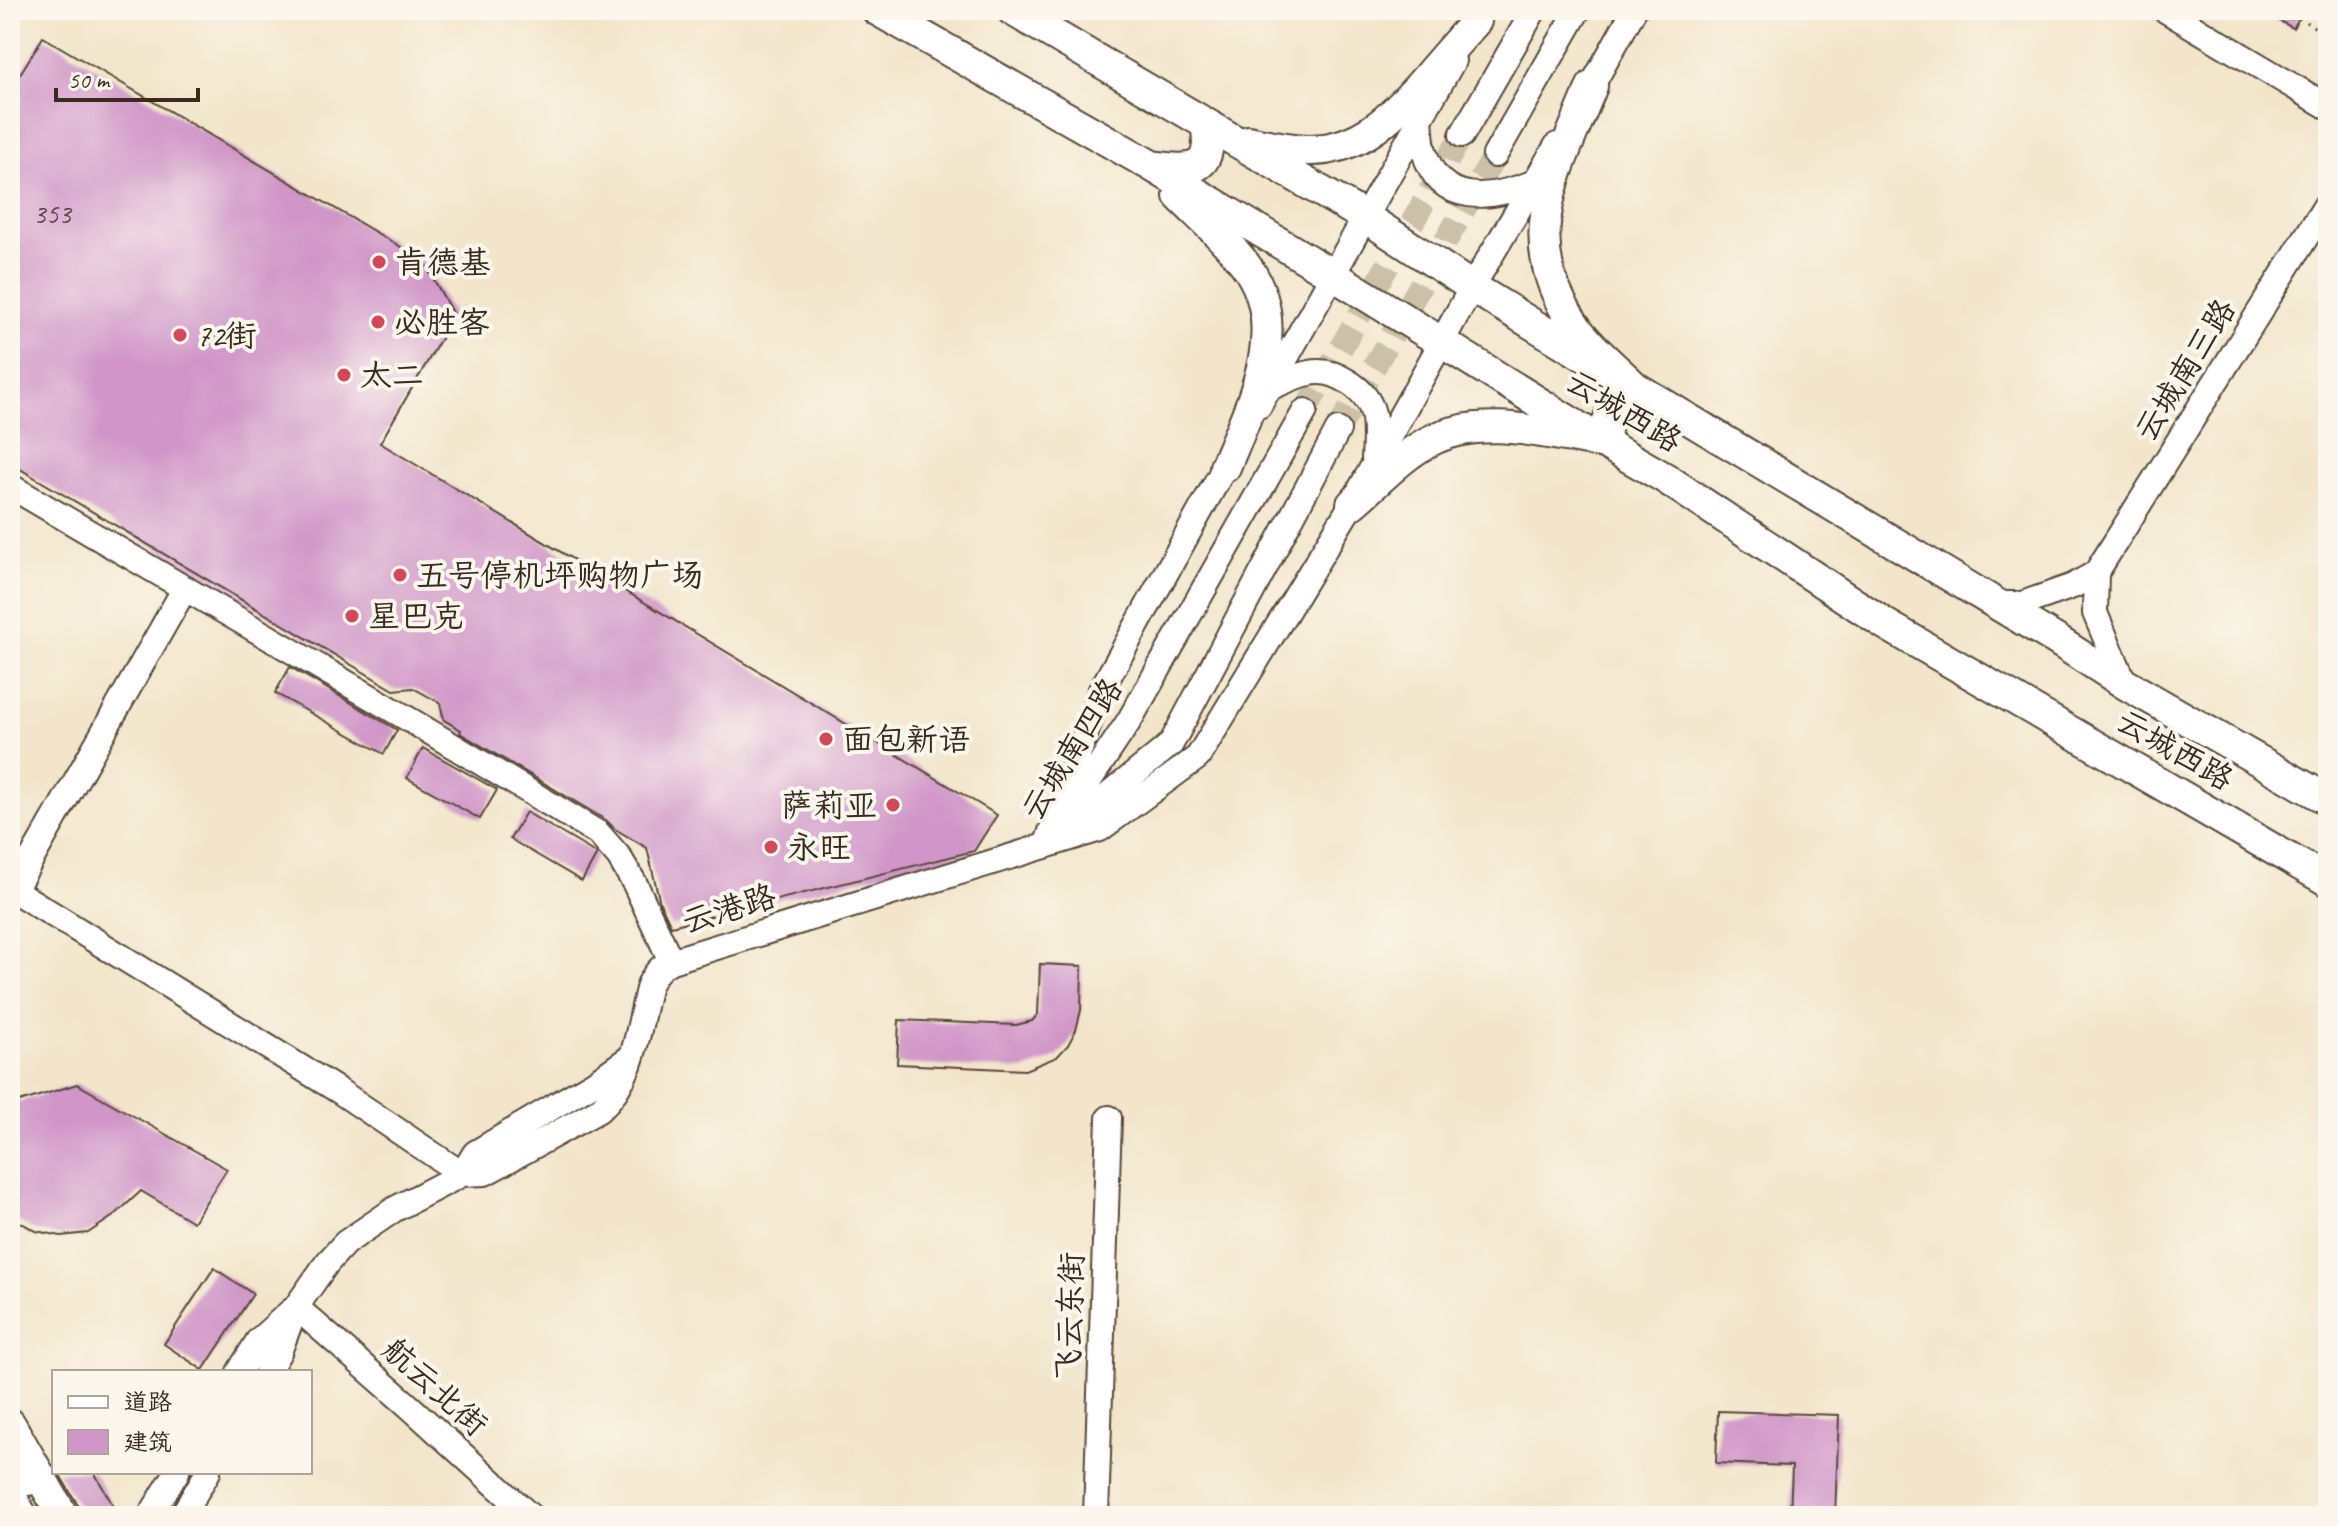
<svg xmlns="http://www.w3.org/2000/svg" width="2338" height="1526" viewBox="0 0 2338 1526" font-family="Caveat,'LXGW WenKai TC',sans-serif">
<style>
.building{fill:#d096c8}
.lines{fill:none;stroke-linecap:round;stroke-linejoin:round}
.minor-tunnel{stroke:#cdc0a8;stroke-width:24;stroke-dasharray:24 12;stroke-linecap:butt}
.minor-casing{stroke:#564638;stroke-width:28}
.major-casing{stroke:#564638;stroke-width:34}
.highway-casing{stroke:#564638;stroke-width:40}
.path{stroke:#564638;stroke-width:3;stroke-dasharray:2 6;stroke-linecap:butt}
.minor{stroke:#fff;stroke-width:24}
.major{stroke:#fff;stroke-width:30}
.highway{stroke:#fff;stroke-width:36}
.poi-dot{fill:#d1495b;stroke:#fbf7ec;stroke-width:3}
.labels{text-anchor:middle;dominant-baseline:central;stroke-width:8;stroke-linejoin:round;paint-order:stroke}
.number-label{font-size:28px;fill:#604548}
.poi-label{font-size:32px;fill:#3b2a1e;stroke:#fbf7ec;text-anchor:start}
.street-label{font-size:32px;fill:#3b2a1e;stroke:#fbf7ec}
</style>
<rect width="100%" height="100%" fill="#fbf7ec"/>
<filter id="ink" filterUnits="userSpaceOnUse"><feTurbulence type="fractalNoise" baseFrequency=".0125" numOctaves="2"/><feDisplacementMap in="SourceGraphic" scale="16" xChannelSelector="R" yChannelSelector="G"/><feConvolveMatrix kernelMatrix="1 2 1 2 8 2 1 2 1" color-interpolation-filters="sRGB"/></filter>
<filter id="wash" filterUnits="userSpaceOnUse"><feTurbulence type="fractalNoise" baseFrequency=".006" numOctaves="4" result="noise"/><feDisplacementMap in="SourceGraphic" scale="32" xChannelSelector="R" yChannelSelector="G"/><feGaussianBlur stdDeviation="1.8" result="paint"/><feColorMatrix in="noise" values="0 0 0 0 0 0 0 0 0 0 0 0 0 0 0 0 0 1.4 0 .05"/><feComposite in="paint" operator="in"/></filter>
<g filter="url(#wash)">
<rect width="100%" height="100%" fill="#f2e5ca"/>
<g id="blocks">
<!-- building -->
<path class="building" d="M 2258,10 L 2304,10 L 2293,28 Z
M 43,37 L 423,260 L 454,316 L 380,443 L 997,815 L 974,851 L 671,926 L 660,903 L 647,848 L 615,829 L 606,820 L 460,733 L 461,730 L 444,720 L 440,703 L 413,688 L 394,690 L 10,463 L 10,90 Z
M 290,667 L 397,730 L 384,754 L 275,693 Z
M 423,748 L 497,790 L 480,819 L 407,778 Z
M 526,812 L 597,854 L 582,881 L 510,839 Z
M 1040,964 L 1082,966 L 1081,1010 L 1076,1030 L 1068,1045 L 1057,1057 L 1025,1070 L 897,1064 L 899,1020 L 1016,1025 L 1032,1021 L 1038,1014 Z
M 77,1084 L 227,1169 L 193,1222 L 141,1191 L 115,1215 L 88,1233 L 61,1236 L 36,1231 L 10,1217 L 10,1105 Z
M 214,1268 L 253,1294 L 203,1370 L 164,1344 Z
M 1718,1411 L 1839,1415 L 1835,1516 L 1790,1516 L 1792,1466 L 1716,1463 Z
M 58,1472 L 94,1472 L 119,1516 L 81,1516 L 79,1507 Z"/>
</g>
</g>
<g filter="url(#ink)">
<use href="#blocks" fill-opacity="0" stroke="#564638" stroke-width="2"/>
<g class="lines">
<!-- minor-tunnel -->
<path class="minor-tunnel" d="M 1305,411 L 1462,135
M 1338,430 L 1495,155"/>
<!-- minor casing -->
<g class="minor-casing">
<path id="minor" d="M 2165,10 L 2328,107
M 1584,100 L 1634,10
M 1420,119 C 1421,129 1421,141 1424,151 C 1440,208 1492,199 1535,182
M 1462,135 L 1534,10
M 1495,155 L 1578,10
M 1269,388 C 1282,383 1296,375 1310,373 C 1323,370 1336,374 1347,381 C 1379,400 1376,425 1374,459
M 1259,406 L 1453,61
M 10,486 L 415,723 L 598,833 L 619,857 L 635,884 L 671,961
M 2096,573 L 2095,613 L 2125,684
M 1996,604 L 2022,604 L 2073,586 L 2096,573 L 2328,202
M 1065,817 L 1129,721 L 1305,411
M 1057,837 L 1171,744 L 1338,430
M 1046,846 L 1100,692 L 1233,452
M 10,888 L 339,1091 L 462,1174
M 14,890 L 185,588
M 462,1174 L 475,1153 L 595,1082 L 632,1056
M 296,1307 L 410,1407 L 530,1516
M 239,1372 L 258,1341 L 291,1311
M 267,1372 L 279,1352 L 296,1307 L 327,1263 L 345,1243 L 395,1209 L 462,1174 L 485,1173 L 599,1110 C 636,1076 637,1031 649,985 C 655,973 660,967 671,961 L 1100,829 L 1198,757 L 1352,504 L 1472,287 L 1557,145
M 150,1516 L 177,1472
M 182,1516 L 208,1472
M 1096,1516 L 1109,1118"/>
</g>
<!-- major casing -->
<g class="major-casing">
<path id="major" d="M 877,10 L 1150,165 L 1333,275 L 1604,443 L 1665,478 L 1885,624 L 2328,881
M 1012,10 L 1365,217 L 1472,287 L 1635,387 L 2055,639 L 2125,684 L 2328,800
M 1248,141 C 1268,145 1289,150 1310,150 C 1362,150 1395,114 1427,77 C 1443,58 1459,40 1476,21
M 1152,166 C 1191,172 1215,172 1206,124
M 1179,196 C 1201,218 1225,238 1244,263 C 1293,326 1251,404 1225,467
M 1352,504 C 1376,484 1400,457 1428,442 C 1481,413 1549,434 1604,443 C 1607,412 1613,407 1635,387 C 1617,369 1594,351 1578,330 C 1513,240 1556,176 1592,86
M 10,1424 L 63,1516
M 10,1495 L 22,1516"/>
</g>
<!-- highway casing -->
<g class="highway-casing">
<path id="highway" d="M 10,1446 L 28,1477"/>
</g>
<!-- path -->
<path class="path" d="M 2285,10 L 2328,35"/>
<!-- minor -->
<use href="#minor" class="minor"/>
<!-- major -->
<use href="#major" class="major"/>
<!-- highway -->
<use href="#highway" class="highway"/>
</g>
</g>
<!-- markers -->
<g class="poi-dot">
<circle cx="379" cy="262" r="8"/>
<circle cx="378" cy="322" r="8"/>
<circle cx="180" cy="335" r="8"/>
<circle cx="344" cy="375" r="8"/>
<circle cx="400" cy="575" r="8"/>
<circle cx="352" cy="616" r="8"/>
<circle cx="826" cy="739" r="8"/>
<circle cx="893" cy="805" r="8"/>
<circle cx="771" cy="847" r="8"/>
</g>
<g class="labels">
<!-- number labels -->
<g class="number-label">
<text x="52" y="213">353</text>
</g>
<!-- poi labels -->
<g class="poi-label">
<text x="395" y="262">肯德基</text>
<text x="394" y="322">必胜客</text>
<text x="196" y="335">72街</text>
<text x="360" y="375">太二</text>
<text x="416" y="575">五号停机坪购物广场</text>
<text x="368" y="616">星巴克</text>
<text x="842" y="739">面包新语</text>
<text x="877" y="805" text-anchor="end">萨莉亚</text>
<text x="787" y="847">永旺</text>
</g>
<!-- street labels -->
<g class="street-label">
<text transform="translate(2185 370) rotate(-58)">云城南三路</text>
<text transform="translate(1624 411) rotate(31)">云城西路</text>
<text transform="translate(1072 749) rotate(-58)">云城南四路</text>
<text transform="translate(2175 750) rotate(30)">云城西路</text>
<text transform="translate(729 909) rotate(-17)">云港路</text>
<text transform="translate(1070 1316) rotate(-88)">飞云东街</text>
<text transform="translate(435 1387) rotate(42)">航云北街</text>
</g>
</g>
<!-- margin -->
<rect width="2338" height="1526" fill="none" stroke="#fbf7ec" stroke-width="40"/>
<!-- legend -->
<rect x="52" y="1370" width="260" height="104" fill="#fbf7ec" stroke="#aea59a" stroke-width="2"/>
<rect x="68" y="1396" width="40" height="12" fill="#ffffff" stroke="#aea59a" stroke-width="2"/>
<text x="124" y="1410" font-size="24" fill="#3b2a1e">道路</text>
<rect x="68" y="1430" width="40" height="24" fill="#d096c8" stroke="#aea59a" stroke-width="2"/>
<text x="124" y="1450" font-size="24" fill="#3b2a1e">建筑</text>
<!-- scale -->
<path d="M56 88v12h142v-12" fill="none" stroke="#3b2a1e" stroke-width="4"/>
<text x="68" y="88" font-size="24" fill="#3b2a1e" stroke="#fbf7ec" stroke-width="6" paint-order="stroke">50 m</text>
</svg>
